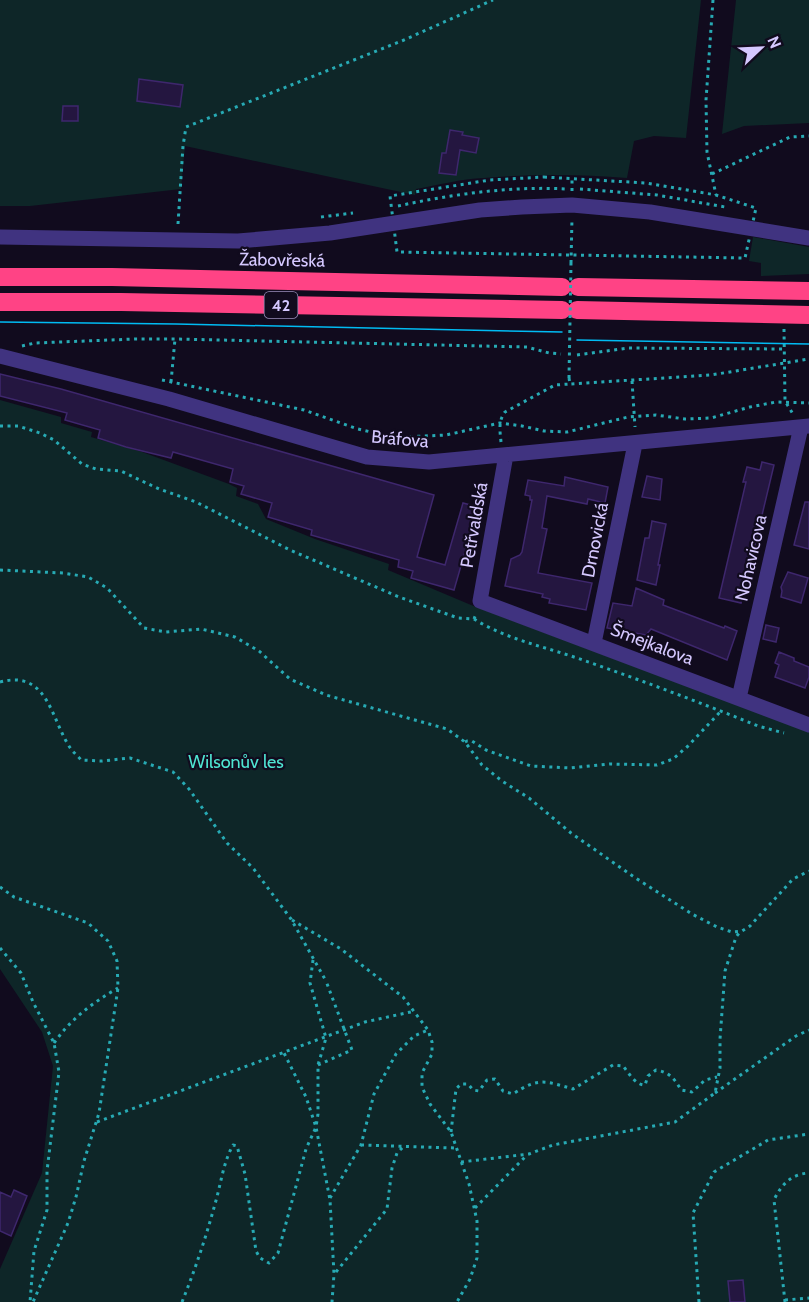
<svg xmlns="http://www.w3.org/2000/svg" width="809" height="1302" viewBox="0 0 809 1302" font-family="Cabin,sans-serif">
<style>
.green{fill:#0e2628}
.building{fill:#241640;stroke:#3e276d;stroke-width:1.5}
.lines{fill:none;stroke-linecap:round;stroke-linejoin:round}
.path{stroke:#27aab4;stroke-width:3;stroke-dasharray:3 4.5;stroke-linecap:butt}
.minor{stroke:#403380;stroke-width:15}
.highway{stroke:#ff4385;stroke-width:18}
.tram{stroke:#00bbf3;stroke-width:1.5}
.path-bridge{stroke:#27aab4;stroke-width:3;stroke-dasharray:3 4.5;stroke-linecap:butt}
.labels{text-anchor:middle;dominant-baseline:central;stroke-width:4.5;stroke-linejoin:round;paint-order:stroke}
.shield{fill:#110b1e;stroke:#9a8fbc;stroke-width:1.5}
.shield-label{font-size:16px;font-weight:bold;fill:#d5c8ff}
.street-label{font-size:18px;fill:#d5c8ff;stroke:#110b1e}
.park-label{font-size:18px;fill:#4fe4d2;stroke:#110b1e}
</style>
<rect width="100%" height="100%" fill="#110b1e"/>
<!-- green -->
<path class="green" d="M 0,0 L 701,0 L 686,138 L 654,136 L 634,141 L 627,178 C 580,174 532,174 484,178 C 461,179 438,185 416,189 L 415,195 L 185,146 L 181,189 L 30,206 L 0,206 Z
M 736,0 L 809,0 L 809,123 L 744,126 L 722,134 Z
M 753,237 L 809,247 L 809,274 L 761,276 L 761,263 L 749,261 Z
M 0,400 L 61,417 L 61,423 L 92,432 L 91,437 L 142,452 L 229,484 L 237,488 L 236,496 L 258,504 L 266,519 L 315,539 L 389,564 L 388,570 L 471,605 L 809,732 L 809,1302 L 0,1302 L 0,1269 L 42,1173 L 53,1066 L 42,1032 L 0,969 Z"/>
<!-- building -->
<path class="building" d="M 139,79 L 183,85 L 180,107 L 137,101 Z
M 63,106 L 78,106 L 78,121 L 62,121 Z
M 450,130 L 463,132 L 462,135 L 479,138 L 476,153 L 460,150 L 456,175 L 439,173 L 442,153 L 446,153 Z
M 0,374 L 61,389 L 434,495 L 417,557 L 445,565 L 463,503 L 478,507 L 454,590 L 411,578 L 413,571 L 398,567 L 399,560 L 311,535 L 312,530 L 268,517 L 272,503 L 241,494 L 244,486 L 230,482 L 233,469 L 173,452 L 171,458 L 126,447 L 98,438 L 100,430 L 65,420 L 67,413 L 0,396 Z
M 762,462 L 774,465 L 741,603 L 719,598 L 746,482 L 743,482 L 747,467 L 760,470 Z
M 647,476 L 662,479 L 660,500 L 642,497 Z
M 565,477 L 608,487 L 605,503 L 588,499 L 587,504 L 547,496 L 542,528 L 547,529 L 538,573 L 592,583 L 586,610 L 549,603 L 550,599 L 542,597 L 543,594 L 505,586 L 511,559 L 520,555 L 522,552 L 532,500 L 530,500 L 530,496 L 525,495 L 528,480 L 564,486 Z
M 805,502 L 809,502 L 809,549 L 794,545 Z
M 652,521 L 666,524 L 658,565 L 660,565 L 656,585 L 637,580 L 645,538 L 649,538 Z
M 788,572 L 808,578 L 801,603 L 781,597 L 782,591 L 781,587 Z
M 636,588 L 664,600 L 663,605 L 724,628 L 725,626 L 737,631 L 727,660 L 651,629 L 646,635 L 607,628 L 613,603 L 632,606 Z
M 766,625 L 779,628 L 776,642 L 763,639 Z
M 779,652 L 794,658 L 794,661 L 809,667 L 809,677 L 805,688 L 775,677 L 779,665 L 775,663 Z
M 14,1190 L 27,1196 L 11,1236 L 0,1231 L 0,1192 L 11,1197 Z
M 743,1280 L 745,1302 L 730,1302 L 728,1281 Z"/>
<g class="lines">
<!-- path -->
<path class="path" d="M 713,0 L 706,100 L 707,152 L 716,195
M 712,174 L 790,137 L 809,136
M 544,177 L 646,183 L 716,195 L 756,208 L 745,258 L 397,252 L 390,196 L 490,180 Z
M 580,189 L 657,195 L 725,207
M 572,191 L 572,178
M 398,206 C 453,194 511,186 567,189
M 321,217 L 353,213
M 178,224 L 183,146 L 186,127 L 404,40 L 493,0
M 571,263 L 572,218
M 784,329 L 785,401 L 793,414
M 22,346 L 35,343 L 135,339 L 175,339 L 527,347 L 549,353 L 561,354
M 577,355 L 629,348 L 785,349
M 569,378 L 570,384 L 711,375 L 809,359
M 162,380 L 304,410 L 358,429 L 384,435 L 404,437 L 446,435 L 500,423 L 522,426 L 544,431 L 567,432 L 628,417 L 656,415 L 685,419 L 711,418 L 750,407 L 776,402 L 809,403
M 632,381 L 635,427
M 171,382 L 175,339
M 0,426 L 18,426 L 40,433 L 54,440 L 82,464 L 96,469 L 121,471 L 159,489 L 196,502 L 290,550 L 399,597 L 458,618 L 474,619 L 476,614
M 501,442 C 500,431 498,421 505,412 L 555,385 L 570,384
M 0,570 L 63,573 L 88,577 L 107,588 L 144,628 L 166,632 L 201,629 L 235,637 L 259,651 L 290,679 L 326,695 L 447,729 L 465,742 L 482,765 L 502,781 L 529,798 L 571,833 L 634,877 L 692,914 L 717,927 L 732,932 L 742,931 L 750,926 L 793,879 L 809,871
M 474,619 C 506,639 542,646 577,658 C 638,679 699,702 758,726 L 784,733
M 0,682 C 49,669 51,721 71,749 C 74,753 78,756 81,760 L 102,761 L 130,758 L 173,772 L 189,789 L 227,843 L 253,868 L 291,919 L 326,981
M 465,742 L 467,741 L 472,741 L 486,750 L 531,766 L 570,768 L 610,764 L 657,765 L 673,759 L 688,746 L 721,711
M 0,887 L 14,897 L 88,923 L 108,941 L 117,961 L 118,988 L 99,1113 L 84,1161 L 76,1197 L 68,1223 L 33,1302
M 292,920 L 341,949 L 403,997 L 428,1030 L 432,1042 L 432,1054 L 422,1073 L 422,1087 L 430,1104 L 451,1132 L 469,1184 L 477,1221 L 477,1258 L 470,1279 L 457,1302
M 0,948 L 21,973 L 33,1002 L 54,1043 L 59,1072 L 47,1171 L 47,1210 L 34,1251 L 30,1302
M 313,960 L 310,983 L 326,1038 L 318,1065 L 318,1114 L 316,1127 L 330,1200 L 334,1274 L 332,1302
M 54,1043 C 71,1019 92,1003 118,988
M 715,1093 L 796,1036 L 809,1030
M 97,1122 L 365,1022 L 415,1011
M 451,1132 L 456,1089 L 461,1084 L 468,1084 L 473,1090 L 479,1091 L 487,1080 L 495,1079 L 503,1091 L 513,1094 C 539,1077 545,1081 573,1089 L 613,1065 L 623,1066 C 629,1073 635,1085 645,1085 L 648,1076 L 656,1070 C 669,1072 675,1079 681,1090 L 692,1092 L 705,1080 L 717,1077
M 361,1145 L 455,1148
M 461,1162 L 529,1154 L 553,1145 L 675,1122 L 715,1093 L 720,1068 L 720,1039 L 725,971 L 736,937 L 740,932
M 330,1198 L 361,1145 L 374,1094 L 396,1054 L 414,1036 L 428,1030
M 475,1208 L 527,1155
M 336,1272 L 387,1209 L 392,1168 L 397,1153 L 404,1146
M 785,1300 L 809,1298
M 182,1302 C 195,1270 206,1237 215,1204 C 221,1184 223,1163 233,1145 L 237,1146 L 245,1174 L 256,1251 L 260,1258 L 269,1263 L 278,1253 L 306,1149 L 316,1127 L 306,1097 L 284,1053
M 699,1302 L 693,1213 L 714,1172 L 768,1140 L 809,1134
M 785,1302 L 774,1200 C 781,1185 791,1174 809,1173"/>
<!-- minor -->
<path class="minor" d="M 0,237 L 238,241 L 330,233 L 480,210 L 522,207 L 572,205 L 650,212 L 809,238
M 0,356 L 169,399 L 367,457 L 429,462 L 809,426
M 506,455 L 480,601 L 809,725
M 594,643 L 635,444
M 739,698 L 801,427"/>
<!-- highway -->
<path class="highway" d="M 0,277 L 112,277 L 562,287
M 578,287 L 809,291
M 0,302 L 121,302 L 562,310
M 577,310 L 809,315"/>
<!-- tram -->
<path class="tram" d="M 0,322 L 176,324 L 562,332
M 577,340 L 809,344"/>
<!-- path-bridge -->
<path class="path-bridge" d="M 569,378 L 571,263
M 318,1065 L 352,1050 L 326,981"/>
</g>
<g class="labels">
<!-- shield labels -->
<rect class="shield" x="264.5" y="292" width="33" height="26" rx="4.5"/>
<g class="shield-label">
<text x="281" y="305">42</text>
</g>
<!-- street labels -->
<g class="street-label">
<text transform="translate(282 260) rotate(1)">Žabovřeská</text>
<text transform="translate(400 439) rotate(5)">Bráfova</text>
<text transform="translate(474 525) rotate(-80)">Petřvaldská</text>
<text transform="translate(595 540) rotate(-79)">Drnovická</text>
<text transform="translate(751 558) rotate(-77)">Nohavicova</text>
<text transform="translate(652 644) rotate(21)">Šmejkalova</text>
</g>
<!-- park labels -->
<g class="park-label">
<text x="236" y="762">Wilsonův les</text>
</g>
</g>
<!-- north arrow -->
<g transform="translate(761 48) rotate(67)" stroke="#110b1e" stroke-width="4.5" paint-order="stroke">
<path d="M0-4.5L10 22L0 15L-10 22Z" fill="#d5c8ff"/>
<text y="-9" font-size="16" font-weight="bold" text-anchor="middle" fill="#d5c8ff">N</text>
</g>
</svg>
